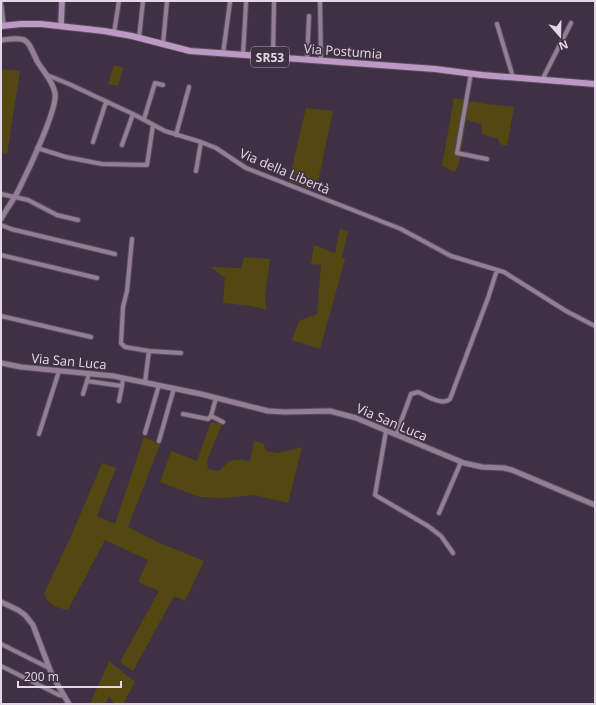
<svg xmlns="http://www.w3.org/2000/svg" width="596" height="705" viewBox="0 0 596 705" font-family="'Open Sans',sans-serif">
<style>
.green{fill:#534811}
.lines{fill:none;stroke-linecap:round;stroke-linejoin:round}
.minor-casing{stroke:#5c4d5e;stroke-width:6}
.tertiary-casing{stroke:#5c4d5e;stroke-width:7}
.secondary-casing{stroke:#5c4d5e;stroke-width:8}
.primary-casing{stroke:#5c4d5e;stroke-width:8}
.minor{stroke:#927e96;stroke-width:4}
.tertiary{stroke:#927e96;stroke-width:5}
.secondary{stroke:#a78bad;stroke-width:5.5}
.primary{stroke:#bc98c4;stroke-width:6}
.labels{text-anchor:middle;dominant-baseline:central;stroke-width:3.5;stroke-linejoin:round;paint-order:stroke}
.shield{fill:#403044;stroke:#b2a6b5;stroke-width:1}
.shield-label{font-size:12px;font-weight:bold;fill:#e3d8e5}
.street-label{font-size:13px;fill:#e3d8e5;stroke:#403044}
</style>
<rect width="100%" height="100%" fill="#403044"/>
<!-- green -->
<path class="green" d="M 114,65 L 123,68 L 118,86 L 108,84 Z
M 1,69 L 20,71 L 7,154 L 1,153 Z
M 454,98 L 486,104 L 514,107 L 507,146 L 500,144 L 498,139 L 482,134 L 481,124 L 466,120 L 460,159 L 455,172 L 442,166 Z
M 306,108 L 333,111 L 316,191 L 289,181 Z
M 340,229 L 348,232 L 342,257 L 345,259 L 320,349 L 292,340 L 299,321 L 317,314 L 321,265 L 311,264 L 314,245 L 335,253 Z
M 244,257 L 270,259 L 265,296 L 266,310 L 252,306 L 223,303 L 225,278 L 211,267 L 241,268 L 242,265 Z
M 211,422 L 222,424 L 207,460 L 208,469 L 219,471 C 232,458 232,459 250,461 L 254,441 L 263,443 L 266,451 L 278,453 L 302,447 L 288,503 L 255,495 L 223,498 L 200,497 L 160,482 L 171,451 L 197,461 Z
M 144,437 L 160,444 L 128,527 L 157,542 L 204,561 L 185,601 L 174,596 L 133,671 L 120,662 L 159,591 L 138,582 L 148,560 L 105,540 L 68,610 C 57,607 48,606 44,594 L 75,527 L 102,463 L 116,468 L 97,516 L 115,524 Z
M 109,661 L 135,682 L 123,704 L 115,704 L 109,697 L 105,704 L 90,704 Z"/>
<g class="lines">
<!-- minor casing -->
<g class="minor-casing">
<path id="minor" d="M 320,1 L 321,61
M 1,2 L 4,26
M 497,24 L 513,77
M 114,33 L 119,1
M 139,38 L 143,1
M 163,44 L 167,1
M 223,54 L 230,2
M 243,55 L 246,3
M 273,57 L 274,3
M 307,60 L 309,16
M 471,73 L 457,153 L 487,159
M 47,75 L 69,84 L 133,114 L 165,131 L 201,142 L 216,148 L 246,168 L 401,229 L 451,256 L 504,272 L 566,311 L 595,326
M 542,80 L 571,23
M 144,119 L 155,83 L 163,85
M 176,135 L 189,87
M 93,142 L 106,102
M 122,145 L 133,114
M 37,148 L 66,157 L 102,164 L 147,165 L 153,125
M 196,171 L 201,142
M 1,194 L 28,200 L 57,215 L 78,220
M 1,225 L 11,229 L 115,254
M 132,239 L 127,291 L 123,307 L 121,343 L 125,347 L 149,351 L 145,382
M 1,255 L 97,278
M 1,316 L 91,337
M 149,351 L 181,353
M 89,373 L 87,381 L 122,386 L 123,378
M 83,394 L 87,381
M 119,401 L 122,386
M 183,414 L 208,419 L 211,416 L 216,398
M 211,416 L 223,422
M 386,431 L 375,495 L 428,526 L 441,536 L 453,553
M 145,433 L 159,385
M 39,434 L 59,371
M 396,435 L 411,394 L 418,392 C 427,396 442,406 450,399 L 488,298 L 497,270
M 159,441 L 174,388
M 439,513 L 461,462
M 1,644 L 49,668
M 1,666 L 59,695 L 64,696"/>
</g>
<!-- tertiary casing -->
<g class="tertiary-casing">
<path id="tertiary" d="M 1,40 C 28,37 26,37 37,61 C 43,71 53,81 55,93 C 58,108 28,171 20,187 C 15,198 7,208 1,219
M 1,363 L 21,367 L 113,376 L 201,394 L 268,411 L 285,412 L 330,411 L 356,418 L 464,463 L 482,467 L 504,468 L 512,470 L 595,505
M 1,602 L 18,610 L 25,615 L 33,625 L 52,675 L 69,704"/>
</g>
<!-- secondary casing -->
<g class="secondary-casing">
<path id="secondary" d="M 61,26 L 62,1"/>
</g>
<!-- primary casing -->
<g class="primary-casing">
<path id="primary" d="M 1,26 L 21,24 L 41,24 L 104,31 L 132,36 L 190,51 L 435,69 L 482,75 L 595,84"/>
</g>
<!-- minor -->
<use href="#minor" class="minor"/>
<!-- tertiary -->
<use href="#tertiary" class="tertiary"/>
<!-- secondary -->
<use href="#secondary" class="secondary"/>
<!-- primary -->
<use href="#primary" class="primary"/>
</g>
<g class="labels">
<!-- shield labels -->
<rect class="shield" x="251" y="47" width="38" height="20" rx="3"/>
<g class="shield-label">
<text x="270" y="57">SR53</text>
</g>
<!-- street labels -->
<g class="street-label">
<text transform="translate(343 51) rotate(4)">Via Postumia</text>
<text transform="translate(285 171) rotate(23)">Via della Libertà</text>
<text transform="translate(69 361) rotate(5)">Via San Luca</text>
<text transform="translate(392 422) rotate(23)">Via San Luca</text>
</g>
</g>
<!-- border -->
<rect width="596" height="705" fill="none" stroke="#e3d8e5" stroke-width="4"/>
<!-- north arrow -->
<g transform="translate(560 36) rotate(160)" stroke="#403044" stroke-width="3" paint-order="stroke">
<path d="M0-3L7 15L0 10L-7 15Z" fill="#e3d8e5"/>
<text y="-6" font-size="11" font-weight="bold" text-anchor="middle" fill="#e3d8e5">N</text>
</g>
<!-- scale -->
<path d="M18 681v6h103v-6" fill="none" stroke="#e3d8e5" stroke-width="2"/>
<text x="24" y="681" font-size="12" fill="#e3d8e5" stroke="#403044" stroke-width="3" paint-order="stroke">200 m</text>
</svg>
